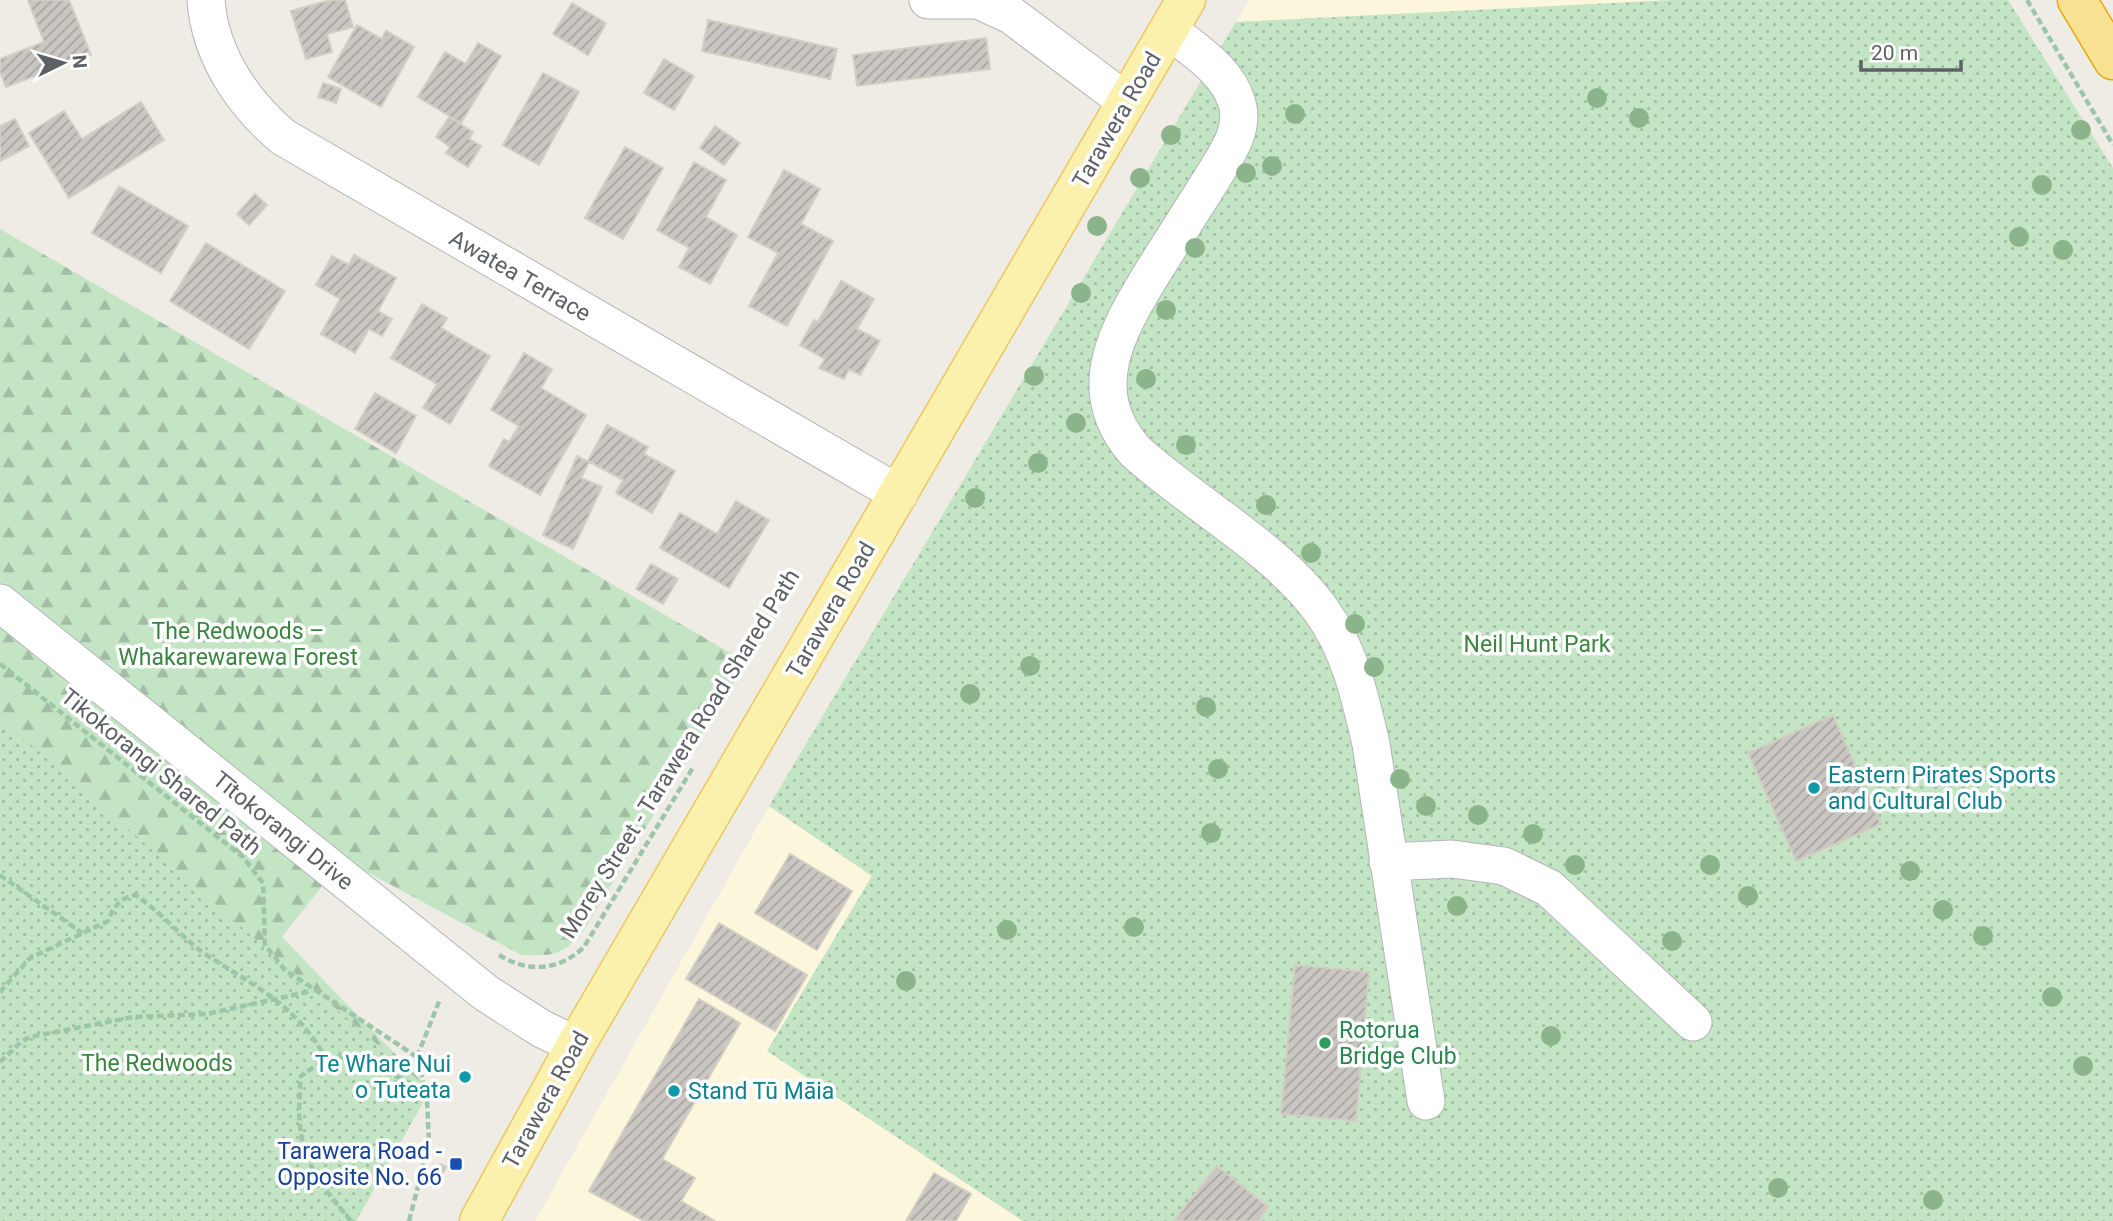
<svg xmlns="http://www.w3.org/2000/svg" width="2113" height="1221" viewBox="0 0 2113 1221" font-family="Roboto,sans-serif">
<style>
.commercial{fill:#fcf6dc}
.forest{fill:url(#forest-firs)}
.park{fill:url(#park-dots)}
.building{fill:url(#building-hatch);stroke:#d3cec3;stroke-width:2}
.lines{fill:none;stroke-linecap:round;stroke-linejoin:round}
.minor-casing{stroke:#b2b5b9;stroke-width:39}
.major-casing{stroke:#ebc862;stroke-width:41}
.highway-casing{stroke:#e8aa0b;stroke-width:41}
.path{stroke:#9cc5a9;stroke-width:4.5;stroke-dasharray:7 3.5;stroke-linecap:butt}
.minor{stroke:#fff;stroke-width:37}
.major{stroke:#fbf1ad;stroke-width:38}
.highway{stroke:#f8e192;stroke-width:38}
.tree{fill:#8bb48a}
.culture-dot{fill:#0f9aa8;stroke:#fff;stroke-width:2.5}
.leisure-dot{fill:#2e9e5b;stroke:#fff;stroke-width:2.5}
.transit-dot{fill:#1a4fb4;stroke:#fff;stroke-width:2.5}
.labels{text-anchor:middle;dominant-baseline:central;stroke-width:7;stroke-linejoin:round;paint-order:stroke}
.street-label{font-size:23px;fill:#5d6065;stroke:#fff}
.park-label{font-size:23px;fill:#3a8640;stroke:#fff}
.culture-label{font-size:23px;fill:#0d838f;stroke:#fff;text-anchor:start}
.leisure-label{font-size:23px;fill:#27864d;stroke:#fff;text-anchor:start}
.transit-label{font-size:23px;fill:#164399;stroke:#fff;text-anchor:end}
</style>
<defs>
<pattern id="forest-firs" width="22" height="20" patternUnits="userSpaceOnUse" patternTransform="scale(1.75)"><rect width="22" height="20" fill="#c3e5c4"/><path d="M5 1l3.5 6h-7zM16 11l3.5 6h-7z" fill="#a2bda3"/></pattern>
<pattern id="park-dots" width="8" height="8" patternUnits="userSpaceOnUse" patternTransform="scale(1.75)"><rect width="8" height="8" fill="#c3e5c4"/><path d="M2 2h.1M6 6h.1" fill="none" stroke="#a2bda3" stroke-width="1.8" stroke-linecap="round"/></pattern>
<pattern id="building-hatch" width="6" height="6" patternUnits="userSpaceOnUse" patternTransform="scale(1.75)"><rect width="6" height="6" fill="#cac7c2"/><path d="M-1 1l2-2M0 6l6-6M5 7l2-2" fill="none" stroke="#a7a5a1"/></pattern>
</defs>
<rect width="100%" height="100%" fill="#eeece5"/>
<!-- commercial -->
<path class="commercial" d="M 1249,0 L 1673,0 L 1236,22 Z
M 769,806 L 872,876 L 767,1051 L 1023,1221 L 535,1221 Z"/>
<!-- forest -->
<path class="forest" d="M 0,229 L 746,662 L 584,930 C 562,956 554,956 521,955 L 343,859 L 282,937 L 430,1090 L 356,1221 L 0,1221 Z"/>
<!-- park -->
<path class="park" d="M 1673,0 L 2008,0 L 2113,168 L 2113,1221 L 1023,1221 L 767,1051 L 872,876 L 769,806 L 1236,22 Z
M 0,718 L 430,1090 L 356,1221 L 0,1221 Z"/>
<!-- building -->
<path class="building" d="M 28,0 L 69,0 L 91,55 L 6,87 L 0,72 L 0,59 L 44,42 Z
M 330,0 L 345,0 L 353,27 L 327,34 L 332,52 L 306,59 L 291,11 Z
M 572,3 L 606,23 L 588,55 L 553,34 Z
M 708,20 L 837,49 L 830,79 L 702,51 Z
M 357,25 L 382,39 L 386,31 L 414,47 L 381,107 L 328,77 Z
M 986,38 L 990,69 L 857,86 L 853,55 Z
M 478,43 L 501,56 L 461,123 L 418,97 L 445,52 L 466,64 Z
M 664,59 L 694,76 L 674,110 L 644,93 Z
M 543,73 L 579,92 L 539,165 L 503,145 Z
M 323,83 L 341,89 L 336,103 L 318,97 Z
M 141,102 L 164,140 L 69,198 L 29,133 L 64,111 L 82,139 Z
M 449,117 L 473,132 L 469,139 L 481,146 L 468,167 L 446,153 L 450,147 L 436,137 Z
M 15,119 L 29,146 L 0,161 L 0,126 Z
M 715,126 L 740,143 L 724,165 L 700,148 Z
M 625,147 L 663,168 L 623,239 L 585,218 Z
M 694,162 L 726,180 L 706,217 L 737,235 L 710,284 L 679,267 L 689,248 L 657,230 Z
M 784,170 L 820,189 L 801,224 L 833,241 L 787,326 L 749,306 L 778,253 L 748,237 Z
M 119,186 L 188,226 L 161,273 L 92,233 Z
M 255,194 L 267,205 L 249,225 L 237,214 Z
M 206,243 L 285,291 L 249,349 L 170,301 Z
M 354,255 L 396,278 L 378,311 L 392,319 L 382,336 L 369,329 L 355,353 L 321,334 L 340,299 L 316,285 L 332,256 L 349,265 Z
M 841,281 L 874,299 L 857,329 L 880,341 L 860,375 L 849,369 L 844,379 L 819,368 L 825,359 L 800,345 L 814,320 L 818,322 Z
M 422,304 L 447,318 L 441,328 L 490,356 L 450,424 L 423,408 L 437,384 L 391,358 Z
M 524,353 L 552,369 L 541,388 L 586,415 L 540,495 L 489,466 L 504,439 L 509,442 L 519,426 L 491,410 Z
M 375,393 L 416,416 L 396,453 L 355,429 Z
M 607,425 L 648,447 L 644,454 L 675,471 L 652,513 L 616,493 L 623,480 L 588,461 Z
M 577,456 L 589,462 L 581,478 L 602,487 L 573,549 L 543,535 Z
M 736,501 L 769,520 L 729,588 L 660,548 L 680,513 L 717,534 Z
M 651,564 L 678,579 L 663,604 L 636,589 Z
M 1833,715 L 1881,824 L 1796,861 L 1748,753 Z
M 790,854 L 852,891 L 817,950 L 755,913 Z
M 719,923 L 807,975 L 775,1031 L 686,979 Z
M 1295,965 L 1369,972 L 1356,1121 L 1281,1114 Z
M 699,999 L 740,1023 L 662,1159 L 695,1178 L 681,1201 L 715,1221 L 644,1221 L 589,1191 Z
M 440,1164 L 446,1167 L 437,1184 L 431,1181 Z
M 1217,1166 L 1268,1207 L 1258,1221 L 1174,1221 Z
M 934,1173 L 971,1194 L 956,1221 L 906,1221 Z"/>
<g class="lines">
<!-- minor casing -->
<g class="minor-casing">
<path id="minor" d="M 206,0 C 210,55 242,102 283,137 L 899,494
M 928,0 L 978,0 L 1011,15 L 1127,102
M 1169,30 C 1195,51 1227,70 1237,103 C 1245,130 1226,155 1213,177 C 1194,207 1175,237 1156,267 C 1120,326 1080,388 1135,451 C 1191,502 1278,550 1321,610 C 1350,650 1360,697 1371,744 L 1426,1101
M 0,603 L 486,993 L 542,1029 L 576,1045
M 1388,862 L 1452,859 L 1504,866 L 1549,888 L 1693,1022"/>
</g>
<!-- major casing -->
<g class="major-casing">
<path id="major" d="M 479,1221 L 576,1045 L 1186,0"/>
</g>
<!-- highway casing -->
<g class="highway-casing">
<path id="highway" d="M 2077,0 L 2113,60"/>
</g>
<!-- path -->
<path class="path" d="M 2027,0 L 2113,145
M 0,664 L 243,857 L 263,883 L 265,945 L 285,970 L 417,1057
M 0,875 L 82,933
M 499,955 C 528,973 559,971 584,947 L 694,766
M 0,992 L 30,958 L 108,921 C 114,906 119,899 135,895 C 159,910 178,934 201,951 C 252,986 294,1001 327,1060
M 0,1062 L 22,1041 L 30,1037 L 133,1017 L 207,1014 L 312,991
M 351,1221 C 306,1168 294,1146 301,1076 C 308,1071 316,1065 324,1061 C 356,1047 396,1077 423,1092
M 409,1221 L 429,1144 L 427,1099 L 417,1057 L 440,999"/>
<!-- minor -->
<use href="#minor" class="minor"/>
<!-- major -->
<use href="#major" class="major"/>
<!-- highway -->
<use href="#highway" class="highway"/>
</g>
<!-- trees -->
<g class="tree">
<circle cx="1597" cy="98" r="10"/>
<circle cx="1295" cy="114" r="10"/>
<circle cx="1639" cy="118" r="10"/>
<circle cx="2081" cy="130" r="10"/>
<circle cx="1171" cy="135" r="10"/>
<circle cx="1272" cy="166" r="10"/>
<circle cx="1246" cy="173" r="10"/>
<circle cx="1140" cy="178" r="10"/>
<circle cx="2042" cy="185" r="10"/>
<circle cx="1097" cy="226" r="10"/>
<circle cx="2019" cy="237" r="10"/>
<circle cx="1195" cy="248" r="10"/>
<circle cx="2063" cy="250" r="10"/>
<circle cx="1081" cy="293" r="10"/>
<circle cx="1166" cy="310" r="10"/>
<circle cx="1034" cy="376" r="10"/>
<circle cx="1146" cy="379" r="10"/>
<circle cx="1076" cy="423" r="10"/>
<circle cx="1186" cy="445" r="10"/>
<circle cx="1038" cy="463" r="10"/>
<circle cx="975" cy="498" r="10"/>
<circle cx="1266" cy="505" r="10"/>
<circle cx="1311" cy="553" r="10"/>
<circle cx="1355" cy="624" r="10"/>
<circle cx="1030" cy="666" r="10"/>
<circle cx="1374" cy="667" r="10"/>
<circle cx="970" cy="694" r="10"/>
<circle cx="1206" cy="707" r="10"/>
<circle cx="1218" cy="769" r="10"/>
<circle cx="1400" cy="779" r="10"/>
<circle cx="1426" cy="806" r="10"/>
<circle cx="1478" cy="815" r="10"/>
<circle cx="1211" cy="833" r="10"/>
<circle cx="1533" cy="834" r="10"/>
<circle cx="1575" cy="865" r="10"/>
<circle cx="1710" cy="865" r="10"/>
<circle cx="1910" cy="871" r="10"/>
<circle cx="1748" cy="896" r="10"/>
<circle cx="1457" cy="906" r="10"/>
<circle cx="1943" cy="910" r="10"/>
<circle cx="1134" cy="927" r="10"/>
<circle cx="1007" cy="930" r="10"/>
<circle cx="1983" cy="936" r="10"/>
<circle cx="1672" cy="941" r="10"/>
<circle cx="906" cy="981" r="10"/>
<circle cx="2052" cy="997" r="10"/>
<circle cx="1551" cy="1036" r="10"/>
<circle cx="2083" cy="1066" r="10"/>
<circle cx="1778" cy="1188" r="10"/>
<circle cx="1933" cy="1200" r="10"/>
</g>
<!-- markers -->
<g class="culture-dot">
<circle cx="1814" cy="788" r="7"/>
<circle cx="465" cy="1077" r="7"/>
<circle cx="674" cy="1091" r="7"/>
</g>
<circle class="leisure-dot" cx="1325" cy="1043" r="7"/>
<rect class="transit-dot" x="449" y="1157" width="14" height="14" rx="3.5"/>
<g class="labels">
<!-- street labels -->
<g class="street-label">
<text transform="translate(1117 120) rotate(-60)">Tarawera Road</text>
<text transform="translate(520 276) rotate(30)">Awatea Terrace</text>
<text transform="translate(831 610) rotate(-60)">Tarawera Road</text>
<text transform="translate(680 754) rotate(-58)">Morey Street - Tarawera Road Shared Path</text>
<text transform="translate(161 772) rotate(39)">Tikokorangi Shared Path</text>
<text transform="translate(283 831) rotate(39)">Tītokorangi Drive</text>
<text transform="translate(546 1100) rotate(-61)">Tarawera Road</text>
</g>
<!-- park labels -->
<g class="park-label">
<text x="238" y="631">The Redwoods –<tspan x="238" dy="26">Whakarewarewa Forest</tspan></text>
<text x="1537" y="644">Neil Hunt Park</text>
<text x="157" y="1063">The Redwoods</text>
</g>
<!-- culture labels -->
<g class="culture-label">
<text x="1828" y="775">Eastern Pirates Sports<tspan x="1828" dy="26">and Cultural Club</tspan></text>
<text x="451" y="1064" text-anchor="end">Te Whare Nui<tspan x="451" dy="26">o Tuteata</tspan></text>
<text x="688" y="1091">Stand Tū Māia</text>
</g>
<!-- leisure labels -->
<g class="leisure-label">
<text x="1339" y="1030">Rotorua<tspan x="1339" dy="26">Bridge Club</tspan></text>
</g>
<!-- transit labels -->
<g class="transit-label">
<text x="442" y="1151">Tarawera Road -<tspan x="442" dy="26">Opposite No. 66</tspan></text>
</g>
</g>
<!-- north arrow -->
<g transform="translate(63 63) rotate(85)" stroke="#ffffff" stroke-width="5" paint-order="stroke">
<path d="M0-5L12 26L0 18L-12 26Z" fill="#5d6065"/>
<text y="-10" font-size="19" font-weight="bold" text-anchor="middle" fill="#5d6065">N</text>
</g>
<!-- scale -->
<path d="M1861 60v10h100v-10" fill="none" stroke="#5d6065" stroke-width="3.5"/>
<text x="1871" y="60" font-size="21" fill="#5d6065" stroke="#ffffff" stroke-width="5" paint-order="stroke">20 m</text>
</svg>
